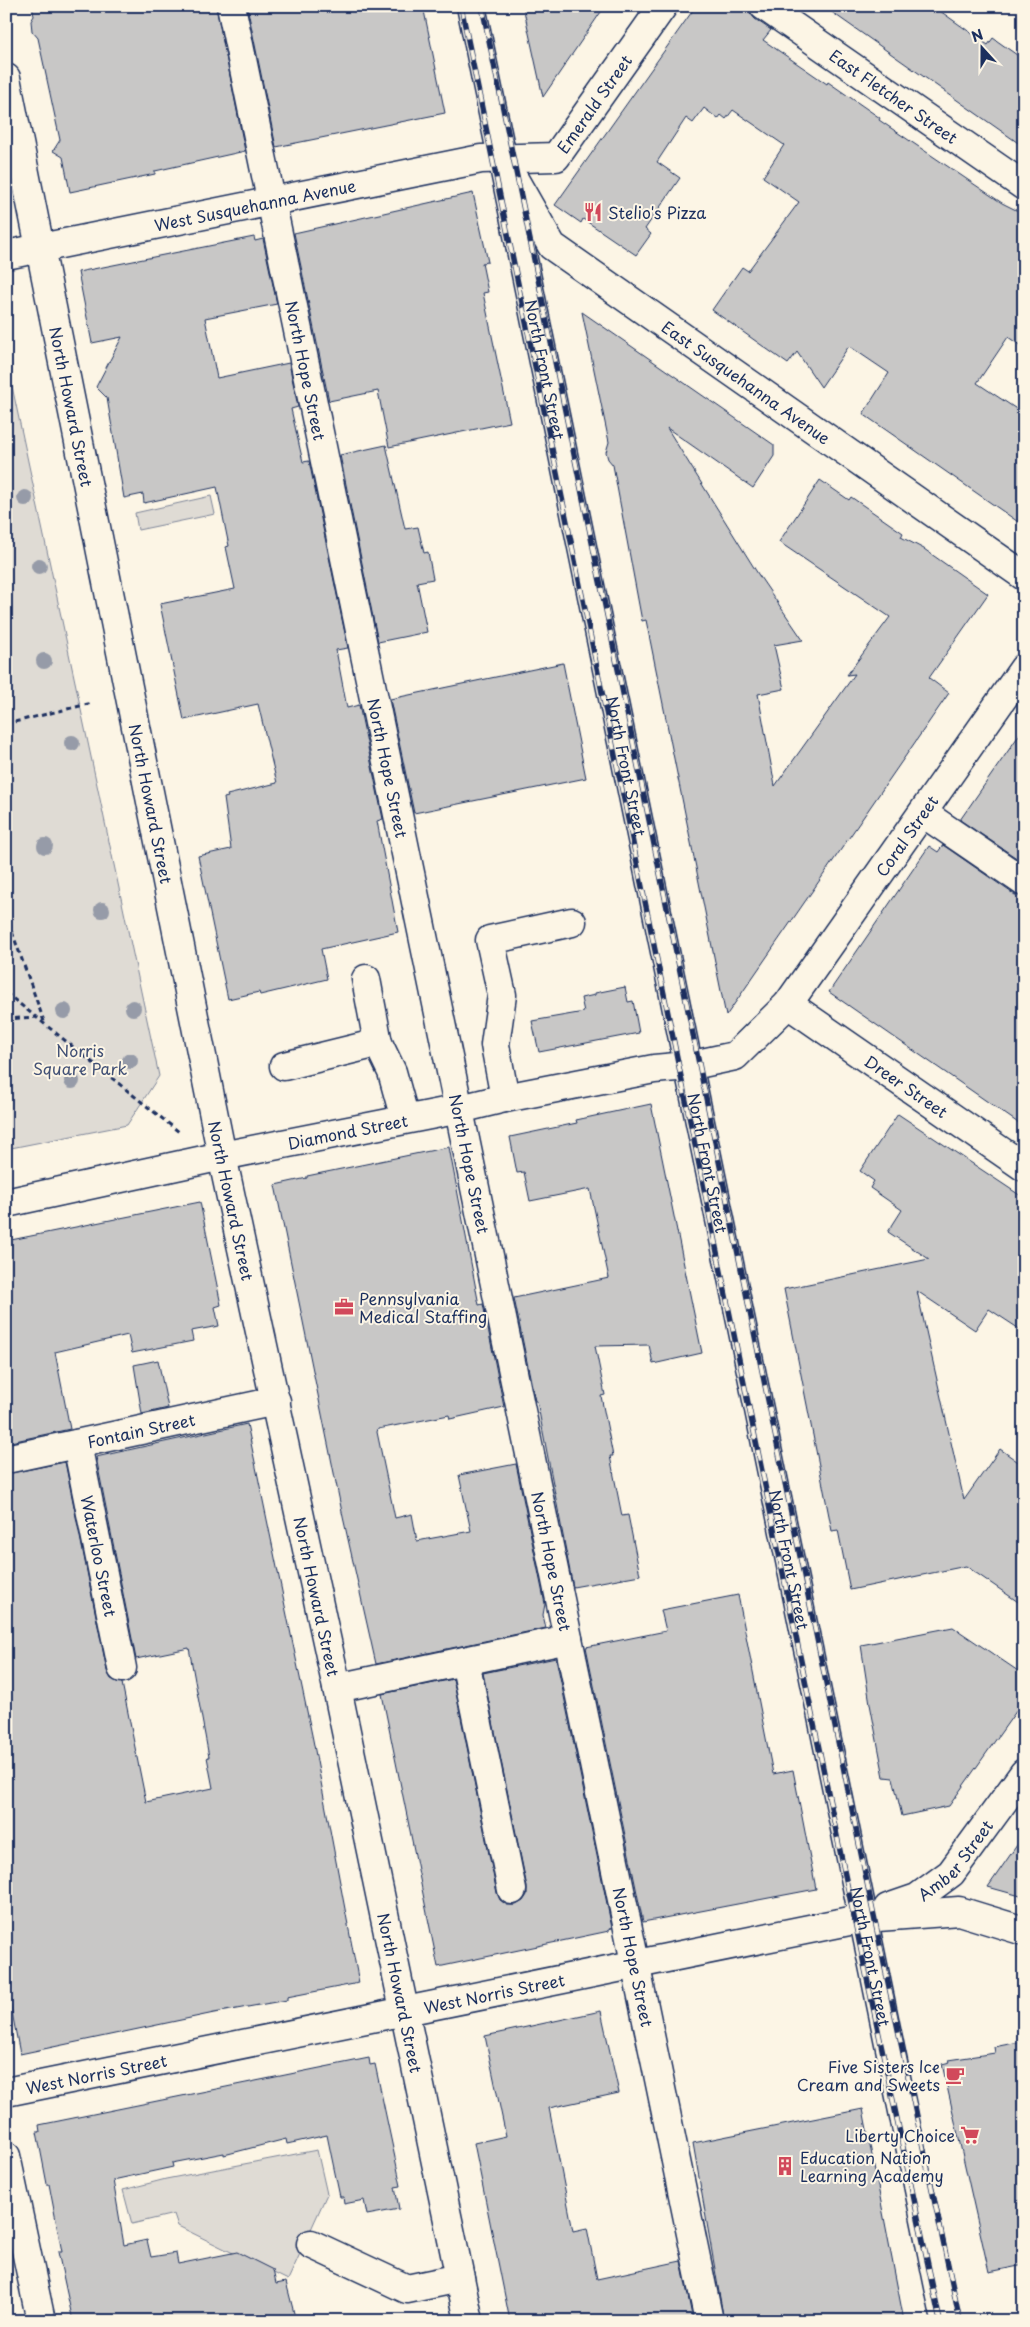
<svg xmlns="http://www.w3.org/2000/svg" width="1030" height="2327" viewBox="0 0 1030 2327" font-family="'Playpen Sans',sans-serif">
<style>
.green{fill:#dfdbd4;stroke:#7d8599}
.building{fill:#c8c7c6;stroke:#1b2f5e}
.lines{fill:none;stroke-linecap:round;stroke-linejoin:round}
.minor-casing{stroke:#1b2f5e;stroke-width:31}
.path{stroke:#1b2f5e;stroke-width:3;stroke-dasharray:5 4;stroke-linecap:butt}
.minor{stroke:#fcf5e5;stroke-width:28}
.rail-casing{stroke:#1b2f5e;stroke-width:5.5}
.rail{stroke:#fcf5e5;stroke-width:4;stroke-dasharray:11;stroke-linecap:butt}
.tree{fill:#969ba8}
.labels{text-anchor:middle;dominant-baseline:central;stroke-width:4;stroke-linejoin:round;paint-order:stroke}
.street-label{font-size:16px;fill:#1b2f5e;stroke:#fcf5e5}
.poi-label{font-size:16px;fill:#1b2f5e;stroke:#fcf5e5;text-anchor:start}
.park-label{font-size:16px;fill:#425176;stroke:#fcf5e5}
</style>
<rect width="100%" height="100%" fill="#fcf5e5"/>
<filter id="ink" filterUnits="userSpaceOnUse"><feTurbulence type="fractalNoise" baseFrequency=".02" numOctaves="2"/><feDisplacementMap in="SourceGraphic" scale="10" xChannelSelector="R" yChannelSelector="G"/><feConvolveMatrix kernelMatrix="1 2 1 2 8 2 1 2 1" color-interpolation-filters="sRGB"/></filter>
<g filter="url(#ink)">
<!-- green -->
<path class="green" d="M 6,358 L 159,1076 L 127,1125 L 6,1149 Z
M 211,496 L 215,514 L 138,530 L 135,513 Z
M 317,2150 L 327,2194 L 288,2280 L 178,2226 L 174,2214 L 132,2224 L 123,2190 L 166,2179 Z"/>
<!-- building -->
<path class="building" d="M 32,6 L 216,6 L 245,151 L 155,171 L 155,174 L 70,192 L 63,157 L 53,151 L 60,140 L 38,38 L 32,31 L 31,21 L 34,16 Z
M 247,6 L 423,6 L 445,113 L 276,147 Z
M 523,6 L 605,6 L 543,97 Z
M 696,6 L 749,6 L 750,13 L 755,19 L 771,30 L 763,40 L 827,84 L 828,82 L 880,118 L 879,120 L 1002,203 L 1024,214 L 1024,348 L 1008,337 L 977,383 L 1024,414 L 1024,526 L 863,414 L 889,373 L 849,346 L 821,387 L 797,352 L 788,364 L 712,310 L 742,267 L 748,271 L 799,202 L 763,177 L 784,145 L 733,110 L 726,119 L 721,115 L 718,119 L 704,108 L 693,123 L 686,118 L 657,162 L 680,178 L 645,229 L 651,234 L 636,255 L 583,219 L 581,223 L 555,205 Z
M 823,6 L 933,6 L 988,45 L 993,38 L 1024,60 L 1024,147 Z
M 473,193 L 488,262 L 482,263 L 488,292 L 483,293 L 510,422 L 389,447 L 378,391 L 329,401 L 294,233 Z
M 254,237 L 255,241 L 263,239 L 277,304 L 205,318 L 217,378 L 289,363 L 298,407 L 291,409 L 303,462 L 309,461 L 348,648 L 336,650 L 347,708 L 359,705 L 383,819 L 377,821 L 398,932 L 321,949 L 327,979 L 260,995 L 259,992 L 228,999 L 198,856 L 231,849 L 224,798 L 228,797 L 227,795 L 277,783 L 258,704 L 184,720 L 160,604 L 235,589 L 226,547 L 229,546 L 217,487 L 144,503 L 143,494 L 124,498 L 107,398 L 96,387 L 122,337 L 92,343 L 78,272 Z
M 582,312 L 774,445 L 774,456 L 753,488 L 667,428 L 758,574 L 803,640 L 774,645 L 784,689 L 758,694 L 775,786 L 855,674 L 847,675 L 890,617 L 779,542 L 820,480 L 849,500 L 851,497 L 903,533 L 901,537 L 924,549 L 988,594 L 929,678 L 949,693 L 726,1016 L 646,620 L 642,621 L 613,465 L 608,459 L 606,452 L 609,442 Z
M 386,445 L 405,529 L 418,527 L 424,553 L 428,552 L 433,579 L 417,582 L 427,632 L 378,642 L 340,455 Z
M 563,663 L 586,778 L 414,813 L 390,699 Z
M 1024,728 L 1024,863 L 960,820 Z
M 943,845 L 1015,895 L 1024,897 L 1024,1127 L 829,992 L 929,846 L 938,852 Z
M 625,987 L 628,1002 L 633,1001 L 639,1033 L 539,1052 L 532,1021 L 584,1012 L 581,998 L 595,995 L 595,993 Z
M 651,1104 L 702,1353 L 653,1364 L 649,1345 L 595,1346 L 605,1395 L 601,1396 L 613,1456 L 610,1456 L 622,1516 L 628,1515 L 640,1575 L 573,1587 L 537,1401 L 535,1401 L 514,1298 L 609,1278 L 590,1189 L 530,1201 L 524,1172 L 517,1173 L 510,1137 L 577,1123 L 576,1120 Z
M 898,1114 L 1024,1198 L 1024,1332 L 989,1309 L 975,1330 L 917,1291 L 964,1500 L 1000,1449 L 1024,1466 L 1024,1606 L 966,1566 L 850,1590 L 838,1530 L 832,1531 L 784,1289 L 929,1259 L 888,1232 L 902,1210 L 870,1188 L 874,1181 L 860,1171 Z
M 449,1147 L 479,1305 L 483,1304 L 504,1407 L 450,1419 L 449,1415 L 378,1429 L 377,1432 L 395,1518 L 412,1514 L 417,1541 L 471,1531 L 459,1475 L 516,1464 L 545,1604 L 543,1615 L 546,1628 L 376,1664 L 343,1517 L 275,1185 L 307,1178 L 307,1176 Z
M 200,1202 L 221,1305 L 215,1307 L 219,1326 L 191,1331 L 193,1341 L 132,1353 L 128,1335 L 55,1352 L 70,1429 L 6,1443 L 6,1241 Z
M 158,1360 L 168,1408 L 142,1414 L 134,1365 Z
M 247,1424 L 313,1740 L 359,1983 L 287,1997 L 287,2000 L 214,2013 L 20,2054 L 6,1981 L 6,1474 L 65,1462 L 107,1671 L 111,1679 L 122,1683 L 146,1802 L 213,1788 L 207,1757 L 209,1757 L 189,1648 L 136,1659 L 96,1457 Z
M 738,1595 L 773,1774 L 793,1770 L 816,1889 L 643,1922 L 586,1647 L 666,1631 L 661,1610 Z
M 953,1627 L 1024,1675 L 1024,1700 L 949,1806 L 902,1816 L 893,1778 L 884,1777 L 870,1704 L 861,1645 Z
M 556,1658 L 612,1928 L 609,1929 L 609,1931 L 438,1967 L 382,1694 L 453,1679 L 497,1893 L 500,1900 L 507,1905 L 516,1905 L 523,1901 L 527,1895 L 527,1887 L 483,1673 Z
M 1024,1835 L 1024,1897 L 988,1887 Z
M 601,2011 L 619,2093 L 549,2108 L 573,2231 L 587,2228 L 597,2279 L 681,2261 L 693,2321 L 510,2321 L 474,2143 L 506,2136 L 485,2036 Z
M 1024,2041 L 1024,2265 L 989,2272 L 942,2064 L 950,2062 L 949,2060 L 995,2053 L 994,2047 Z
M 369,2058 L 370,2065 L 375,2064 L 401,2186 L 395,2187 L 399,2209 L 367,2215 L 364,2200 L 344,2204 L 343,2197 L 340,2197 L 327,2135 L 287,2144 L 286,2139 L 224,2155 L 224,2153 L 172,2163 L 173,2167 L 113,2180 L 124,2245 L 147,2240 L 151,2257 L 176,2253 L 178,2264 L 237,2252 L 273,2270 L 276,2284 L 286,2282 L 296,2321 L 73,2321 L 58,2252 L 62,2252 L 49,2184 L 47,2184 L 37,2132 L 40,2132 L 39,2125 Z
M 863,2109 L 904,2321 L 724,2321 L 693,2143 Z"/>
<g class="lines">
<!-- minor casing -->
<g class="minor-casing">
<g id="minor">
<path id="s1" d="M 231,6 L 709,2321"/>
<path id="s2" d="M 471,6 L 946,2321"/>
<path id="s3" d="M 764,6 L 1024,186"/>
<path id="s4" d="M 6,78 L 222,1156 L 337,1688 L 469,2321"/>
<path id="s5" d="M 515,181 L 552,246 L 1024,576"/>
<path id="s6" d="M 6,255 L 481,159 L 556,157 L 663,6"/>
<path d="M 923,813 L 1024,882"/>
<path d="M 366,979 L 378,1043 L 392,1072 L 405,1119"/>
<path id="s7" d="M 788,1004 L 1024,1167"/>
<path d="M 284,1066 L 378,1043"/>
<path d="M 505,1098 L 495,1045 L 502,995 L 490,940 L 572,922"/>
<path id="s8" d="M 6,1203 L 222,1156 L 460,1109 L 505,1098 L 654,1069 L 688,1066 L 735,1056 L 788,1004 L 1024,668"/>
<path id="s9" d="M 77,1444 L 122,1668"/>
<path id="s10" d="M 6,1459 L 276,1401"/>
<path d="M 465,1661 L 512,1890"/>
<path d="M 337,1688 L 568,1639"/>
<path id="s11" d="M 888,1908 L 917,1898 L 951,1873 L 1024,1773"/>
<path id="s12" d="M 6,2092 L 864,1918 L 959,1911 L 1024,1931"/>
<path d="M 6,2156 L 41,2321"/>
<path d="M 311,2244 L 407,2289 L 460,2278"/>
</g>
</g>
<!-- path -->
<path class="path" d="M 6,724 L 92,703
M 6,915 L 45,1024
M 6,993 L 179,1132
M 6,1019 L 37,1017"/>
<!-- minor -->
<use href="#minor" class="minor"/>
<!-- rail casing -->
<g class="rail-casing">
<path id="rail" d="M 461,6 L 845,1875 L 940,2321
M 482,6 L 872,1907 L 960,2321"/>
</g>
<!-- rail -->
<use href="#rail" class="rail"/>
</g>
<!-- trees -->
<g class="tree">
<circle cx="25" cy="498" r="8"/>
<circle cx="39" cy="566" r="8"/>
<circle cx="44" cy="661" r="8"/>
<circle cx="72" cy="743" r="8"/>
<circle cx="45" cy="846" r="8"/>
<circle cx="102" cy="910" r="8"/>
<circle cx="133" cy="1008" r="8"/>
<circle cx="64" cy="1011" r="8"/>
<circle cx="130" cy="1061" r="8"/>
<circle cx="72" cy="1081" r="8"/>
</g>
</g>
<!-- icons -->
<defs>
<g id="restaurant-bare" transform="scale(1.5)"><path d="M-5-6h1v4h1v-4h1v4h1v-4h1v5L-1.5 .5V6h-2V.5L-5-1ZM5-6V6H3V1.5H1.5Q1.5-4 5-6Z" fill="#d1495b" stroke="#fcf5e5" stroke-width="2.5" paint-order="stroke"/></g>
<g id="office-bare" transform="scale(1.5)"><path d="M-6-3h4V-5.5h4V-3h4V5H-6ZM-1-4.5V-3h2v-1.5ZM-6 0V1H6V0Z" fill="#d1495b" stroke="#fcf5e5" stroke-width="2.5" paint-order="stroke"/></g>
<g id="cafe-bare" transform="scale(1.5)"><path d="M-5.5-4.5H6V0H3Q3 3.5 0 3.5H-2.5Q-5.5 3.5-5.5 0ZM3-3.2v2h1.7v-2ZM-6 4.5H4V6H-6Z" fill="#d1495b" stroke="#fcf5e5" stroke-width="2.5" paint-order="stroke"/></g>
<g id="supermarket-bare" transform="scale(1.5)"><path d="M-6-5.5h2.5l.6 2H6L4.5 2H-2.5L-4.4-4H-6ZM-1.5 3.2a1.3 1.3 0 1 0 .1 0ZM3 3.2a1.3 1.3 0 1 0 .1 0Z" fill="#d1495b" stroke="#fcf5e5" stroke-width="2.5" paint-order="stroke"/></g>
<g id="building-bare" transform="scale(1.5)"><path d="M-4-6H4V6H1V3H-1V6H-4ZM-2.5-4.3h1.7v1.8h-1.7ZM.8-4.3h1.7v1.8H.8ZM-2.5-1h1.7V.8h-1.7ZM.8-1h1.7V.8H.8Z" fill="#d1495b" stroke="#fcf5e5" stroke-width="2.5" paint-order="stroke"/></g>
</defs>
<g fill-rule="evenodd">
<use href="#restaurant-bare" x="593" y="212"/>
<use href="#office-bare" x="344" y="1307"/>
<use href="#cafe-bare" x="955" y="2075"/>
<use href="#supermarket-bare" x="970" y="2135"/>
<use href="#building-bare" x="785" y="2166"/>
</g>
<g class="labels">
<!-- street labels -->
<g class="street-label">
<text stroke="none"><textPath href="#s3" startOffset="158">East Fletcher Street</textPath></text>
<text stroke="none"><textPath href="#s6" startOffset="625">Emerald Street</textPath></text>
<text stroke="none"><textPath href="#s6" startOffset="254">West Susquehanna Avenue</textPath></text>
<text stroke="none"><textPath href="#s1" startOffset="372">North Hope Street</textPath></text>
<text stroke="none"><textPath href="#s2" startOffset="371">North Front Street</textPath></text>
<text stroke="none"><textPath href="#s5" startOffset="312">East Susquehanna Avenue</textPath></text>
<text stroke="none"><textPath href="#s4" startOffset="335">North Howard Street</textPath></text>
<text stroke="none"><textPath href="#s1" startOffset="778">North Hope Street</textPath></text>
<text stroke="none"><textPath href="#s2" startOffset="776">North Front Street</textPath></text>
<text stroke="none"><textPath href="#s4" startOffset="740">North Howard Street</textPath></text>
<text stroke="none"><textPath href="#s8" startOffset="1024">Coral Street</textPath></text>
<text stroke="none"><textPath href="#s7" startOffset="144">Dreer Street</textPath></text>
<text stroke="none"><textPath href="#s8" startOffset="349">Diamond Street</textPath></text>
<text stroke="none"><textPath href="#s1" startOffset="1182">North Hope Street</textPath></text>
<text stroke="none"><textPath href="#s2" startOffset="1181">North Front Street</textPath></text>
<text stroke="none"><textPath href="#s4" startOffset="1145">North Howard Street</textPath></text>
<text stroke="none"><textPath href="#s10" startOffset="138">Fontain Street</textPath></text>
<text stroke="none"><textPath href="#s9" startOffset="114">Waterloo Street</textPath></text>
<text stroke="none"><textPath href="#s1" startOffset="1588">North Hope Street</textPath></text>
<text stroke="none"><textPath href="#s2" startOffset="1586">North Front Street</textPath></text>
<text stroke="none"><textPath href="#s4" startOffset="1550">North Howard Street</textPath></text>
<text stroke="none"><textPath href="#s11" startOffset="85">Amber Street</textPath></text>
<text stroke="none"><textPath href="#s1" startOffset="1992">North Hope Street</textPath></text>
<text stroke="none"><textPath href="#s2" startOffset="1991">North Front Street</textPath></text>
<text stroke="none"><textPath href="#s12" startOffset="498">West Norris Street</textPath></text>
<text stroke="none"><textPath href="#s4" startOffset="1955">North Howard Street</textPath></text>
<text stroke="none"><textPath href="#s12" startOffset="92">West Norris Street</textPath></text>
</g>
<!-- poi labels -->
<g class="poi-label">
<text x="608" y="212">Stelio's Pizza</text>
<text x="359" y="1298">Pennsylvania<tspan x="359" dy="18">Medical Staffing</tspan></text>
<text x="940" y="2066" text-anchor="end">Five Sisters Ice<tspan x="940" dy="18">Cream and Sweets</tspan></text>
<text x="955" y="2135" text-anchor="end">Liberty Choice</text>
<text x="800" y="2157">Education Nation<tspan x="800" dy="18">Learning Academy</tspan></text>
</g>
<!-- park labels -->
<g class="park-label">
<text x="80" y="1050">Norris<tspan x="80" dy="18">Square Park</tspan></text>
</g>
</g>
<!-- margin -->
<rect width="1030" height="2327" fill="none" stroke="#fcf5e5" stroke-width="25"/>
<rect x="12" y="12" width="1005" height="2302" fill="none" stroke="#1b2f5e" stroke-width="2" filter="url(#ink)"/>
<!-- north arrow -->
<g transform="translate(982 48) rotate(339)" stroke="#fcf5e5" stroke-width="4" paint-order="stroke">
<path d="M0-4L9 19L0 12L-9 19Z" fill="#1b2f5e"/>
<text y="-8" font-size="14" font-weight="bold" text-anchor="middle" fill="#1b2f5e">N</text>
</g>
</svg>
